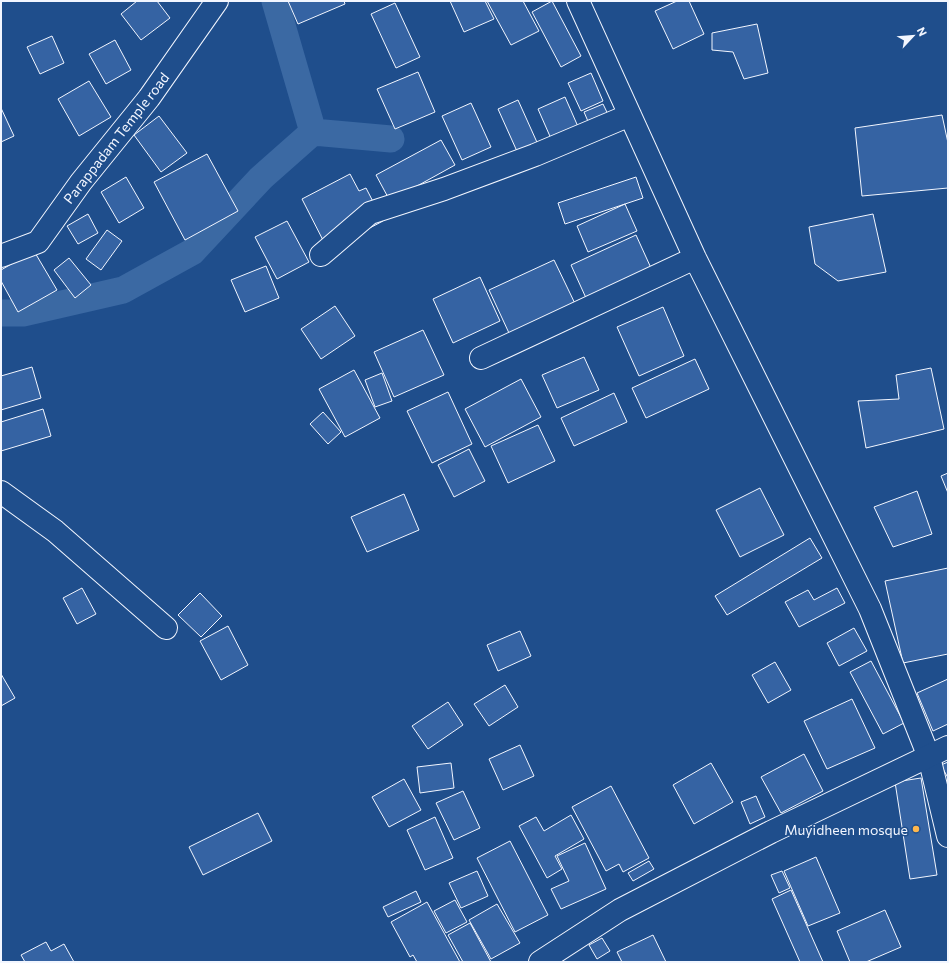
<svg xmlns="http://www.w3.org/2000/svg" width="949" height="963" viewBox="0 0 949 963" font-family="Commissioner,sans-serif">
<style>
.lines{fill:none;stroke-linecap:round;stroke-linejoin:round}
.canal{stroke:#3b69a3;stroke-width:27}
.building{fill:#3563a3;stroke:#f2f6ff}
.minor-casing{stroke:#f2f6ff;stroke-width:24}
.tertiary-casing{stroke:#f2f6ff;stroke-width:24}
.minor{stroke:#1f4e8c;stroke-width:22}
.tertiary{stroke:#1f4e8c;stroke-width:22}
.poi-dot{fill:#ffb74d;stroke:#1f4e8c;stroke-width:1.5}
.labels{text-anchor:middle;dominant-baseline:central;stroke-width:3;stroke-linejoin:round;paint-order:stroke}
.street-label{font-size:14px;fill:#f2f6ff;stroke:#1f4e8c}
.poi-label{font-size:14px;fill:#f2f6ff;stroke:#1f4e8c;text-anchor:end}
</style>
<rect width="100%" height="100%" fill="#1f4e8c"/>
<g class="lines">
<!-- canal -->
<path class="canal" d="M 275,1 L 313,132
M 1,313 L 23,313 L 123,290 L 192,252 L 261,178 L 313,132 L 391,139"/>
</g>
<!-- building -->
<path class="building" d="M 137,1 L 157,1 L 170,18 L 141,40 L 121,14 Z
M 288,1 L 344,1 L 345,4 L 298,24 Z
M 450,1 L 485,1 L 494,19 L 464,32 Z
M 487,1 L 523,1 L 539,31 L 511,45 Z
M 552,1 L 581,56 L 561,67 L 532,12 Z
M 677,1 L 689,1 L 704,34 L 673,49 L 655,11 Z
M 395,3 L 420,57 L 396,68 L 371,14 Z
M 757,24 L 768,73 L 744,79 L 733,52 L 712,50 L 712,33 Z
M 52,36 L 64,63 L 40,74 L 27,47 Z
M 115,40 L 131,70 L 106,84 L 89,54 Z
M 418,72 L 435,112 L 395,129 L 377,89 Z
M 591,73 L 603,101 L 581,111 L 568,83 Z
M 89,81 L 111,117 L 79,136 L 58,99 Z
M 565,97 L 583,138 L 556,150 L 538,109 Z
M 518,100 L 540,149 L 520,158 L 498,109 Z
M 471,103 L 491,147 L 462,160 L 442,116 Z
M 603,104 L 616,131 L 596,140 L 584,112 Z
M 1,108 L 14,136 L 1,142 Z
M 942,115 L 948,143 L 948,188 L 862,196 L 855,128 Z
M 159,116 L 187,153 L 161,172 L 134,135 Z
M 441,140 L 455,165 L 390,201 L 376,175 Z
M 207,154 L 238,211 L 185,240 L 154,182 Z
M 350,174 L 359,191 L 366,188 L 383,221 L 328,250 L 302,199 Z
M 126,177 L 144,208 L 119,223 L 101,192 Z
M 636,177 L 643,198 L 565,224 L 558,203 Z
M 625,204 L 637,231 L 588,252 L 577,226 Z
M 88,214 L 98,233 L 78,244 L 67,226 Z
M 873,214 L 886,272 L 838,281 L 815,264 L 809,227 Z
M 287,221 L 309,262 L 277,279 L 255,237 Z
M 107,230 L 122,241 L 101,270 L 86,259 Z
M 636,235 L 656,279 L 591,309 L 571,265 Z
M 34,251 L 57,290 L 18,312 L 1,281 L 1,270 Z
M 69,258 L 91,285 L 75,298 L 54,270 Z
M 554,260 L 581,316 L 515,346 L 489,290 Z
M 266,266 L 279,298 L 245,312 L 231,280 Z
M 480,277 L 500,321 L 453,343 L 433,299 Z
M 335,306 L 355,336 L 321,359 L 301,329 Z
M 663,307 L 684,356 L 639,376 L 617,327 Z
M 423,330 L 444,375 L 394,397 L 374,352 Z
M 584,357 L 599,390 L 557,408 L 542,375 Z
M 695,359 L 709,389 L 646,418 L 632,388 Z
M 32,367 L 41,398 L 1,410 L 1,376 Z
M 931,368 L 944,429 L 866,448 L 858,401 L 899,399 L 896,375 Z
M 354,370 L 380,418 L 345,437 L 319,389 Z
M 382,373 L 392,401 L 375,407 L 365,380 Z
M 521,379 L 541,417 L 485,447 L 465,409 Z
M 448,392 L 472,444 L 432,463 L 407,411 Z
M 614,393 L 627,422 L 574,446 L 561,418 Z
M 43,409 L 51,436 L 1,451 L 1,422 Z
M 323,412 L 341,432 L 328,444 L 310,424 Z
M 538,425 L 555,461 L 508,483 L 491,446 Z
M 469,449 L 485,481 L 454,497 L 438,465 Z
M 948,473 L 948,493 L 941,476 Z
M 760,488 L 784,535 L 740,557 L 716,510 Z
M 917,491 L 932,534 L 893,547 L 874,507 Z
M 404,494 L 419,530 L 367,552 L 351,517 Z
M 810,538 L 822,558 L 727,615 L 715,596 Z
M 948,568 L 948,654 L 903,663 L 885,581 Z
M 82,588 L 96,614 L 77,624 L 63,598 Z
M 837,588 L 845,603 L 799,627 L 785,602 L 808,590 L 814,600 Z
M 200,593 L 222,616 L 201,637 L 178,615 Z
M 228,626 L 248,665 L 221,680 L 200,641 Z
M 854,628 L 867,651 L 839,666 L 827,643 Z
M 520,631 L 531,656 L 498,671 L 487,645 Z
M 871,661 L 904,723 L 883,734 L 850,672 Z
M 775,662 L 791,690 L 768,703 L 752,675 Z
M 1,674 L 15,698 L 1,706 Z
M 948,679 L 948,724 L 933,731 L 917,693 Z
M 505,685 L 518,707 L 489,726 L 474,704 Z
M 852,699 L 875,748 L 827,769 L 804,721 Z
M 448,702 L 463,725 L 428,749 L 412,726 Z
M 520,745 L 534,776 L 503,790 L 489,759 Z
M 804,754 L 823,791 L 781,813 L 761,777 Z
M 948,762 L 948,778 L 941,765 Z
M 451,763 L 454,788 L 420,793 L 417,767 Z
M 711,763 L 733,802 L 694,824 L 673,785 Z
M 921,778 L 937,875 L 910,879 L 895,782 Z
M 404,779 L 421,810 L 389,827 L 372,797 Z
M 611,786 L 649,858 L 623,872 L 619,864 L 606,871 L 572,807 Z
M 463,791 L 480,828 L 454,840 L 436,803 Z
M 756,796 L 765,817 L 750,824 L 741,802 Z
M 258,813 L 272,841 L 203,875 L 189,847 Z
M 571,815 L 584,839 L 555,856 L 562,869 L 547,878 L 519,826 L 536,817 L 544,831 Z
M 435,817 L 453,858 L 425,870 L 407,830 Z
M 510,841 L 548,915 L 515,932 L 477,858 Z
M 585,843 L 606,889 L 561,909 L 551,889 L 569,881 L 557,856 Z
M 816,857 L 840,913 L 808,926 L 784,871 Z
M 649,861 L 654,869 L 633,881 L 628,873 Z
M 477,871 L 488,896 L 461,908 L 449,883 Z
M 782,871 L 790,888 L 779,893 L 771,875 Z
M 791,890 L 823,962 L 800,962 L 772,899 Z
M 416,891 L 421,902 L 388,917 L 383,907 Z
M 455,900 L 467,922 L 446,933 L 434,911 Z
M 427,902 L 460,962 L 417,962 L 413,955 L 410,957 L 391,922 Z
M 497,904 L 520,943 L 491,959 L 469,920 Z
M 885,910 L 901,947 L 866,962 L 850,962 L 837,931 Z
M 470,923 L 491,962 L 463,962 L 448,935 Z
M 653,935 L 666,962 L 622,962 L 617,952 Z
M 602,938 L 610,951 L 597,959 L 589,945 Z
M 46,942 L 51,951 L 64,944 L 74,962 L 25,962 L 21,955 Z"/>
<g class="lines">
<!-- minor casing -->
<g class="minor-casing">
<path id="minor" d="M 578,1 L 695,258 L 870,609 L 929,757 L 948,836
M 321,255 L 370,213 L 444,189 L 535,155 L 630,115
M 1,256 L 38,242 L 81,182 L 149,98 L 217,1
M 481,358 L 695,258
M 1,492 L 55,531 L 166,628"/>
</g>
<!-- tertiary casing -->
<g class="tertiary-casing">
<path id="tertiary" d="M 540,962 L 620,910 L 771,832 L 948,747"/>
</g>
<!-- minor -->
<use href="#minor" class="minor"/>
<!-- tertiary -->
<use href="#tertiary" class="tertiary"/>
</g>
<!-- markers -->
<circle class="poi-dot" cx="916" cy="829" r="4"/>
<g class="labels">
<!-- street labels -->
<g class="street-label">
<text transform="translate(116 138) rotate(-52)">Parappadam Temple road</text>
</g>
<!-- poi labels -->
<g class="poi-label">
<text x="908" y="829">Muyidheen mosque</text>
</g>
</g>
<!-- border -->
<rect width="949" height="963" fill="none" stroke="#f2f6ff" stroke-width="4"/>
<!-- north arrow -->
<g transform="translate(913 36) rotate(64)" stroke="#1f4e8c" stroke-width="3" paint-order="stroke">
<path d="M0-3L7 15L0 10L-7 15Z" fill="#f2f6ff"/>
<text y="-6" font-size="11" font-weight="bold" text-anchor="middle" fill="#f2f6ff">N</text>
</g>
</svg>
